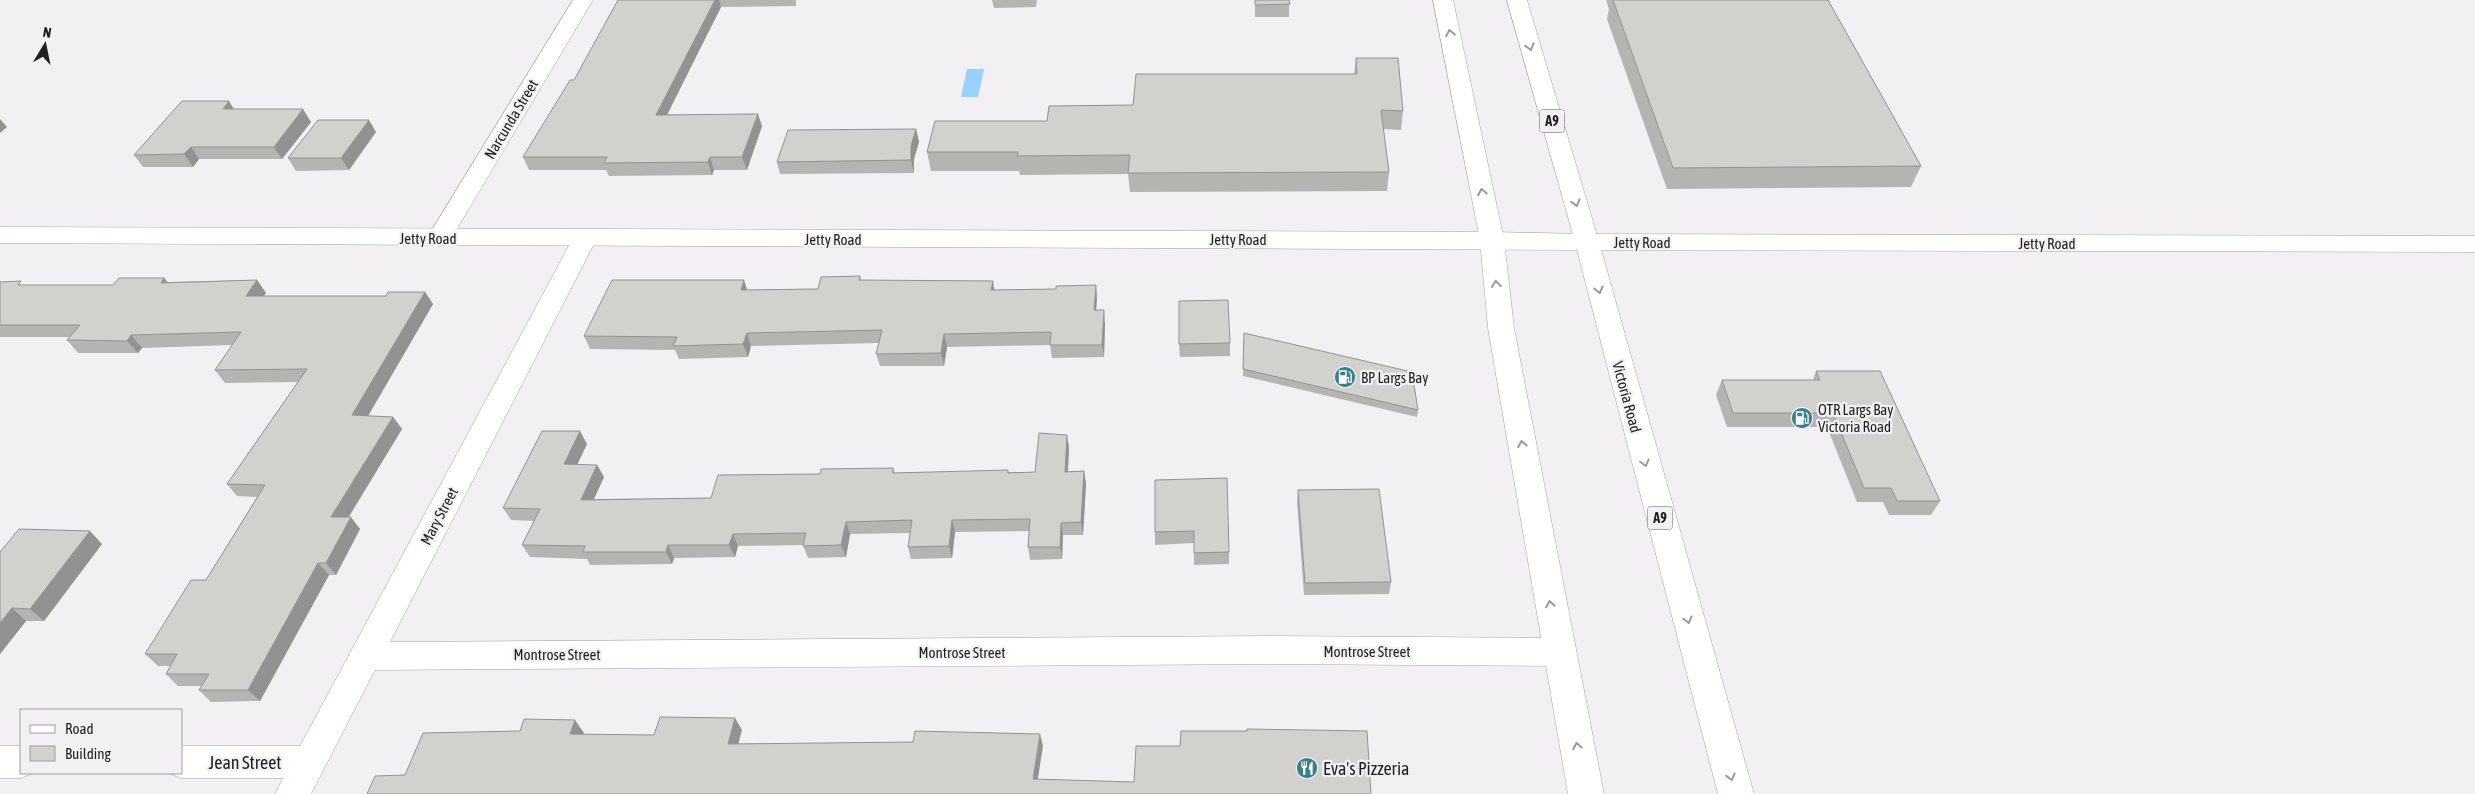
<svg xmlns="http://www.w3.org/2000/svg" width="2475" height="794" viewBox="0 0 2475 794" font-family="'Asap Condensed',sans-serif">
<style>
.water{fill:#98d1fb}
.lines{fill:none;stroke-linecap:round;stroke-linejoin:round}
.minor-casing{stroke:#a4a2a4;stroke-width:1}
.tertiary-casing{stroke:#a4a2a4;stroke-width:1}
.trunk-casing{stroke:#a4a2a4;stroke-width:1}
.minor{fill:#fff;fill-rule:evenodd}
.tertiary{fill:#fff;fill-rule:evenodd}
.trunk{fill:#fff;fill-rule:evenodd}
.wall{fill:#b5b4b1}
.shaded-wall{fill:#949290}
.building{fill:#d3d1ce;stroke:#949290}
.oneway{stroke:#9a9a9b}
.labels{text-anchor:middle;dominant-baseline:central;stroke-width:4.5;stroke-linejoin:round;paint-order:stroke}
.shield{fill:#f2f0f3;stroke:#5e5e5f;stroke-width:1}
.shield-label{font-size:14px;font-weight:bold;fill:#1f1f20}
.street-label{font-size:15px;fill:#1f1f20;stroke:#f2f0f3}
.poi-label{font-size:15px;fill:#1f1f20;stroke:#f2f0f3;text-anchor:start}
.near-street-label{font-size:18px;fill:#1f1f20;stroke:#f2f0f3}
.near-poi-label{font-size:18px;fill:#1f1f20;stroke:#f2f0f3;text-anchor:start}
</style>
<rect width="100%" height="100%" fill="#f2f0f3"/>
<!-- water -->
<path class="water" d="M 967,69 L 984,69 L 978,97 L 961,97 Z"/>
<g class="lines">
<!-- minor casing -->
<g class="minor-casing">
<path id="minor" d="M 573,0 L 593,0 L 448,244 L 439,246 L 430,244 L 427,238 Z
M 585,230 L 594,232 L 597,238 L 390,642 L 1270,636 L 1558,638 L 1569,642 L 1574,652 L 1569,662 L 1558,666 L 1270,664 L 375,670 L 311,794 L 275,794 L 283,778 L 181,778 L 169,773 L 181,773 L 181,746 L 300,746 L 573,238 L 576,232 Z
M 1587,234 L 2475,236 L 2475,252 L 1587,250 L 1578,248 L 1575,242 L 1578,236 Z
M 0,746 L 21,746 L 21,773 L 33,773 L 21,778 L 0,778 Z"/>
</g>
<!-- tertiary casing -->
<g class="tertiary-casing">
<path id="tertiary" d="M 0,227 L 1492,232 L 1587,234 L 1596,236 L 1599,242 L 1596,248 L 1587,250 L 0,243 Z"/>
</g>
<!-- trunk casing -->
<g class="trunk-casing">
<path id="trunk" d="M 1433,0 L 1453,0 L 1504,240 L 1514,328 L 1604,794 L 1568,794 L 1488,328 L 1480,240 Z
M 1507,0 L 1527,0 L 1599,242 L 1754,794 L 1718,794 L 1575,242 Z"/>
</g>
<!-- minor -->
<use href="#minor" class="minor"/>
<!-- tertiary -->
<use href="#tertiary" class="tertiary"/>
<!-- trunk -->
<use href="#trunk" class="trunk"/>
</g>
<!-- wall -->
<path class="wall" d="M 618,0 L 796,0 L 796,6 L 721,7 L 667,114 L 762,126 L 747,170 L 714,170 L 712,175 L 609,176 L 606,170 L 529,170 L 523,157 L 574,80 Z
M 992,0 L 1037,0 L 1036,7 L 994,8 Z
M 1255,0 L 1289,0 L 1289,17 L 1255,17 Z
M 1606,0 L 1828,0 L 1921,166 L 1911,187 L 1667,189 L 1607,19 L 1609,9 Z
M 1356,58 L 1403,111 L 1401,130 L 1383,129 L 1389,172 L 1387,191 L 1130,192 L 1128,174 L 1020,175 L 1019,171 L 931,171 L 927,152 L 1133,105 L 1354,74 Z
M 234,109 L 311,122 L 282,159 L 199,159 L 193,167 L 143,167 L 134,155 Z
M 916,129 L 919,142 L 914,159 L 914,173 L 780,174 L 777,162 Z
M 376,132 L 349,170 L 296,171 L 288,158 Z
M 860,276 L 861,280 L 994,290 L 1056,289 L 1096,285 L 1097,298 L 1096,310 L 1105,323 L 1104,357 L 1052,358 L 1050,345 L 947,347 L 944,366 L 880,366 L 876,354 L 879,343 L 751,346 L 748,357 L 679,359 L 675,350 L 590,349 L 584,336 L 747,290 L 818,289 Z
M 164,278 L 168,282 L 257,280 L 266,293 L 264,296 L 386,296 L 425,292 L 433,304 L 368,416 L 393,417 L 402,429 L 349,517 L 360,529 L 336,575 L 329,575 L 260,701 L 211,702 L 199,690 L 202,686 L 178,686 L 166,674 L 170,666 L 158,666 L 145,654 L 206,580 L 257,497 L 237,496 L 227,484 L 298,382 L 225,383 L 215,370 L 232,345 L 142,348 L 138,353 L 78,353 L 67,340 L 69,337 L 0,337 L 0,282 L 23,285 L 113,285 Z
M 1244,333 L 1418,410 L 1417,417 L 1243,376 Z
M 1230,343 L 1230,356 L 1180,357 L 1179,344 Z
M 1816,371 L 1940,501 L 1931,515 L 1889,515 L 1883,502 L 1857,502 L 1827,427 L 1727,427 L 1716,395 L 1722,380 L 1813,380 Z
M 1067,435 L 1069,448 L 1068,471 L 1084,471 L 1086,484 L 1083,535 L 1063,535 L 1062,559 L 1030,560 L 1028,547 L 1029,531 L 955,532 L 952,558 L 911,559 L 908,547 L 910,533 L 850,534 L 846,557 L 808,558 L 803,545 L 738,546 L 735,557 L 674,558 L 672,564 L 590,565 L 587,559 L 530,557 L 522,545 L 534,521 L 511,520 L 503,508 L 587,444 L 577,465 L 597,465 L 604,477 L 594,499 L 711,498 L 820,474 L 893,468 L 895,473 L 1035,472 Z
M 1155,480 L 1229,552 L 1229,564 L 1194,565 L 1194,543 L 1155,545 Z
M 1298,490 L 1391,582 L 1389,594 L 1304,595 L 1297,502 Z
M 102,544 L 44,621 L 26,621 L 0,654 L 0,552 Z"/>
<!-- shaded-wall -->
<path class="shaded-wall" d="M 715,0 L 719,0 L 721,7 L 661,127 L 656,115 Z
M 229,101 L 237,114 L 223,109 Z
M 303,109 L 311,122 L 282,159 L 274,147 Z
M 758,114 L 762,126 L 747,170 L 742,157 Z
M 0,119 L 7,127 L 0,133 Z
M 369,120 L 376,132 L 349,170 L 341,158 Z
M 916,129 L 919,142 L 914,159 L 914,173 L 911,160 L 911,146 Z
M 191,147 L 199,159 L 193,167 L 184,154 Z
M 710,157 L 714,170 L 712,175 L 708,162 Z
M 164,278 L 174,291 L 161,283 Z
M 257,280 L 266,293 L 255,309 L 246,296 Z
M 744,280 L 748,292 L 741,290 Z
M 993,281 L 995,294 L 991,290 Z
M 1096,285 L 1097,298 L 1095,323 L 1094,310 Z
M 425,292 L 433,304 L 361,428 L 352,415 Z
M 1104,310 L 1105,323 L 1104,357 L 1102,345 Z
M 747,333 L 751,346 L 748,357 L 743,344 Z
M 944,334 L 947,347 L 944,366 L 941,353 Z
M 131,335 L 142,348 L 138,353 L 127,341 Z
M 393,417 L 402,429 L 341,529 L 331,517 Z
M 580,431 L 587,444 L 571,477 L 564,464 Z
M 1067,435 L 1069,448 L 1067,484 L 1065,472 Z
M 597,465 L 604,477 L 588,512 L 581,500 Z
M 1084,471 L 1086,484 L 1083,535 L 1081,522 Z
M 351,517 L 360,529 L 336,575 L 326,563 Z
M 952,520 L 955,532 L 952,558 L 949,546 Z
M 846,522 L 850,534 L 846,557 L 841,545 Z
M 1061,523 L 1063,535 L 1062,559 L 1060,547 Z
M 90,531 L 102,544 L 44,621 L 30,609 Z
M 733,534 L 738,546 L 735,557 L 729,545 Z
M 668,545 L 674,558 L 672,564 L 666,552 Z
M 318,563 L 329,575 L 260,701 L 248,690 Z
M 12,608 L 26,621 L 0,654 L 0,623 Z
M 735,718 L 742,730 L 735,757 L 728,744 Z
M 575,720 L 584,733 L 579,746 L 570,734 Z
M 1040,734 L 1043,746 L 1036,791 L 1033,779 Z"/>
<!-- building -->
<path class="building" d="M 618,0 L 715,0 L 656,115 L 758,114 L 742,157 L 710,157 L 708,162 L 604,163 L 607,157 L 523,157 L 570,80 L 574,80 Z
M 1255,0 L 1289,0 L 1290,4 L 1255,5 Z
M 1613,0 L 1828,0 L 1921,166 L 1673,168 Z
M 1356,58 L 1398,58 L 1403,111 L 1381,110 L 1389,172 L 1128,173 L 1130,155 L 1017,156 L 1018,152 L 927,152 L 935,121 L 1047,121 L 1049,106 L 1133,105 L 1136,74 L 1357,74 Z
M 182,101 L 229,101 L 223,109 L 303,109 L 274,147 L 191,147 L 184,154 L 134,155 Z
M 318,120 L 369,120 L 341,158 L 288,158 Z
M 916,129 L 911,146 L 911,160 L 777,162 L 788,130 Z
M 860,276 L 859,280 L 993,281 L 991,290 L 1056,289 L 1056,286 L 1096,285 L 1094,310 L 1104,310 L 1102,345 L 1050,345 L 1051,332 L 944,334 L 941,353 L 876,354 L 882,330 L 747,333 L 743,344 L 673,346 L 677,337 L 584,336 L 612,280 L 744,280 L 741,290 L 818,289 L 821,277 Z
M 119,278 L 164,278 L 161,283 L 257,280 L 246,296 L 386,296 L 388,292 L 425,292 L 352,415 L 393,417 L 331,517 L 351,517 L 326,563 L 318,563 L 248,690 L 199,690 L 209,674 L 166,674 L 177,654 L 145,654 L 191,580 L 206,580 L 265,485 L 227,484 L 307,369 L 215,370 L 241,332 L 131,335 L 127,341 L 67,340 L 80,325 L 0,325 L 0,282 L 21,281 L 18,285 L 113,285 Z
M 1228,300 L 1230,343 L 1179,344 L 1179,301 Z
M 1244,333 L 1412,372 L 1418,410 L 1243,369 Z
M 1816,371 L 1880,371 L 1940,501 L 1897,501 L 1891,488 L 1864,488 L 1833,413 L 1733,413 L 1722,380 L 1820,380 Z
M 542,431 L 580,431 L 564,464 L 597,465 L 581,500 L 711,498 L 718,475 L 820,474 L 821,469 L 893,468 L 893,473 L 1008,470 L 1008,473 L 1035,472 L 1039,433 L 1067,435 L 1065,472 L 1084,471 L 1081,522 L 1061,523 L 1060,547 L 1028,547 L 1030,519 L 952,520 L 949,546 L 908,547 L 912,520 L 846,522 L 841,545 L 803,546 L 806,533 L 733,534 L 729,545 L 668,545 L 666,552 L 583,552 L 585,546 L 522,545 L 540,509 L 503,508 Z
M 1227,478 L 1229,552 L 1194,553 L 1194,531 L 1155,532 L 1155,480 Z
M 1379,489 L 1391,582 L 1305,583 L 1298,490 Z
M 19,529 L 90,531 L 30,609 L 12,608 L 0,623 L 0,552 Z
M 660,717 L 735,718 L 728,744 L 913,742 L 915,731 L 1040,734 L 1033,779 L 1134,782 L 1136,746 L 1180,746 L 1181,731 L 1247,731 L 1247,729 L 1367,731 L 1371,794 L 367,794 L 375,776 L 405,775 L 423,733 L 520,731 L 524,719 L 575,720 L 570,734 L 654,735 Z"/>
<!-- one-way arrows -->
<defs><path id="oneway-chevron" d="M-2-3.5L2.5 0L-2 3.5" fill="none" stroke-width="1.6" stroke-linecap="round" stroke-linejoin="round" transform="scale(1.25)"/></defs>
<g class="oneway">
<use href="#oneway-chevron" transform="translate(1450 33) rotate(-101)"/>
<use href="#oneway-chevron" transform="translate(1530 47) rotate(74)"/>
<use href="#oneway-chevron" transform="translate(1482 192) rotate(-101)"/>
<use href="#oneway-chevron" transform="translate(1576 203) rotate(74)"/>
<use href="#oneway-chevron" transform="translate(1496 284) rotate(-96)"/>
<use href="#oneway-chevron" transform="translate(1599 290) rotate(76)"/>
<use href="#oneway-chevron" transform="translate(1522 444) rotate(-100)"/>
<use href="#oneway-chevron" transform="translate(1645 463) rotate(75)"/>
<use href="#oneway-chevron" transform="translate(1550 604) rotate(-100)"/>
<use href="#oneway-chevron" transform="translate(1688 620) rotate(75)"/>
<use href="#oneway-chevron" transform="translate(1577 746) rotate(-101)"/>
<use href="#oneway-chevron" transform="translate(1731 777) rotate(75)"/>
</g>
<!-- icons -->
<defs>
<g id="fuel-disc" transform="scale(1.125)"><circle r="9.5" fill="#39808a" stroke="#f2f0f3"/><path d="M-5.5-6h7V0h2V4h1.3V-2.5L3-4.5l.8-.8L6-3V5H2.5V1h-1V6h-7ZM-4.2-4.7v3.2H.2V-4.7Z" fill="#fff"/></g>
<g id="restaurant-disc" transform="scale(1.125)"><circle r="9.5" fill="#39808a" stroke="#f2f0f3"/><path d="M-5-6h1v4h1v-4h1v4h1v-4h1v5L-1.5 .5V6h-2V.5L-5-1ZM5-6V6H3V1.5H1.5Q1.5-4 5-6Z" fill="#fff"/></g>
</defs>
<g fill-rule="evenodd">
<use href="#fuel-disc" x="1345" y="377"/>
<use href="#fuel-disc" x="1802" y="418"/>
<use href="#restaurant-disc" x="1307" y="768"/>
</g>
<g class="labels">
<!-- shield labels -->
<g class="shield">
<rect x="1539.5" y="109.5" width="25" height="23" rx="4"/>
<rect x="1647.5" y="506.5" width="25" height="23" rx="4"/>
</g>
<g class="shield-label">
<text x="1552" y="121">A9</text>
<text x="1660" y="518">A9</text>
</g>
<!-- street labels -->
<g class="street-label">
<text transform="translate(511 119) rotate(-59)">Narcunda Street</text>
<text x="428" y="238">Jetty Road</text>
<text x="833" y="239">Jetty Road</text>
<text x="1238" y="239">Jetty Road</text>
<text x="1642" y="242">Jetty Road</text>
<text x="2047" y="243">Jetty Road</text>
<text transform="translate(1627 397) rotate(75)">Victoria Road</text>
<text transform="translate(439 516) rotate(-62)">Mary Street</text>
<text x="1367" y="651">Montrose Street</text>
<text x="962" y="652">Montrose Street</text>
<text x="557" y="654">Montrose Street</text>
</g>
<!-- poi labels -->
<g class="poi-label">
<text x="1361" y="377">BP Largs Bay</text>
<text x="1818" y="409">OTR Largs Bay<tspan x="1818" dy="17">Victoria Road</tspan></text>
</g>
<!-- near-street labels -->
<g class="near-street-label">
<text x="245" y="762">Jean Street</text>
</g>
<!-- near-poi labels -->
<g class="near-poi-label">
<text x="1323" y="768">Eva's Pizzeria</text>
</g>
</g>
<!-- legend -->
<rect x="20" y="709" width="162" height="65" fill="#f2f0f3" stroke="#9e9c9f"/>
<rect x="30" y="725" width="25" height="8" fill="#ffffff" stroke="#9e9c9f"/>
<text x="65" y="734" font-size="15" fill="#1f1f20">Road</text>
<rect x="30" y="746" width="25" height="15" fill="#d3d1ce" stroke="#9e9c9f"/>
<text x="65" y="759" font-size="15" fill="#1f1f20">Building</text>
<!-- north arrow -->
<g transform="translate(45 45) rotate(10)" stroke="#f2f0f3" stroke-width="4" paint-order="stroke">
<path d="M0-4L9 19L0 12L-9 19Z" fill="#1f1f20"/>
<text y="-8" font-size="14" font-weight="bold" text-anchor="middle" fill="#1f1f20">N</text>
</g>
</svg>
